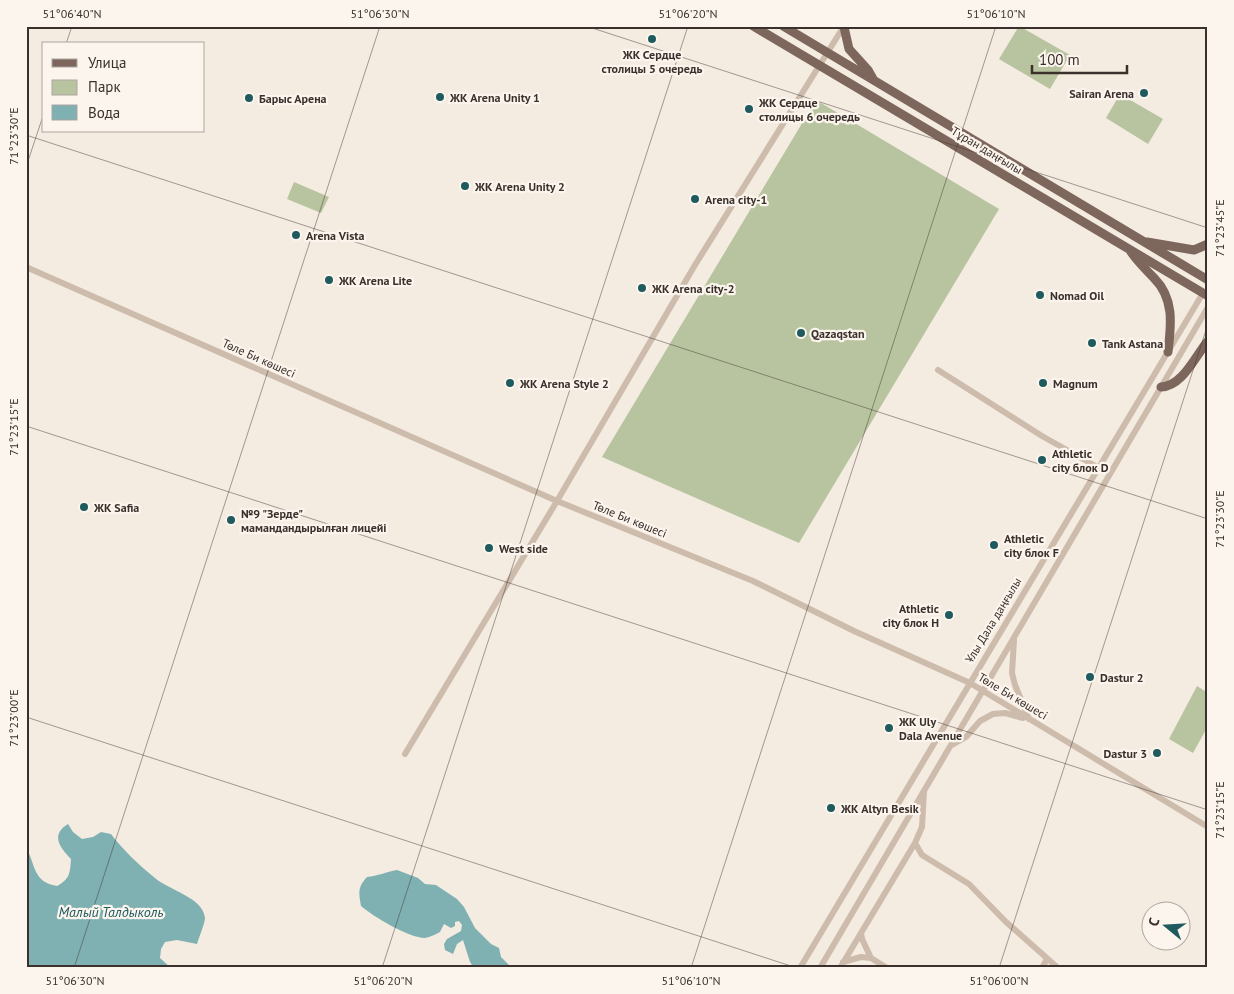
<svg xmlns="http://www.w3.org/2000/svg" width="1234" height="994" viewBox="0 0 1234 994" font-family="'PT Sans',sans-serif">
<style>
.green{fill:#b8c4a0}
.water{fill:#7fb0b2}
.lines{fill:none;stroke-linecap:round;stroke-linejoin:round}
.minor{stroke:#cdbbac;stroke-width:6}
.major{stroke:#7d675c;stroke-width:9}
.ticks{fill:none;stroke:#3b302b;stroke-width:1;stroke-opacity:0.45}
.poi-dot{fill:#1f5a5e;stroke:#fbf5ee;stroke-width:2}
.labels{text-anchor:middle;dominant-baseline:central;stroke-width:4.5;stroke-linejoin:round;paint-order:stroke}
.poi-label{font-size:12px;font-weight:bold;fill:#3b302b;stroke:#fbf5ee;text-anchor:start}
.street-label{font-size:12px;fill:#3b302b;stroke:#fbf5ee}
.water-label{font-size:14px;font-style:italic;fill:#1f5a5e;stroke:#fbf5ee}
.neatline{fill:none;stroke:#3b302b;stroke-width:2}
.ticks-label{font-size:12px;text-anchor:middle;fill:#3b302b}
</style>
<rect width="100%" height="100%" fill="#f4ebe1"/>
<!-- green -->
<path class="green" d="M 1019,26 L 1070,55 L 1050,89 L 999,59 Z
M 1120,94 L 1163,119 L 1148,144 L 1106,118 Z
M 816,100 L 999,209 L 799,543 L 602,457 Z
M 294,182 L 329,197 L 321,213 L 287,199 Z
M 1197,686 L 1208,693 L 1208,726 L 1193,753 L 1169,739 Z"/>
<!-- water -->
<path class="water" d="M 68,824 L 73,832 L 82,839 L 93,837 L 101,832 L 111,834 C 123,850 139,865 155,878 C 168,890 203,897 205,918 C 205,923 199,937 197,944 L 177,940 L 165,942 L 161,949 L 160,958 L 171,968 L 26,968 L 26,847 C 36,866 33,882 57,886 C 70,879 70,873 71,859 C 60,848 50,835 68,824 Z
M 397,870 L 418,878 L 425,884 L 436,885 L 457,899 L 464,907 L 475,928 L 491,944 L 499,948 L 501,957 L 512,968 L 474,968 L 470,962 L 463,940 L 457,944 L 453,954 L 445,950 L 444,944 L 447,939 L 461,931 L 462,925 L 459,921 L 455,922 L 455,926 L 451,928 L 444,924 L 440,932 C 436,934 430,937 425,938 C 409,938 374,917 361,906 C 359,893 357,888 367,877 C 378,876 386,872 397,870 Z"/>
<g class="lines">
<!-- minor -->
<path class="minor" d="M 26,267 L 557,501 L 753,581 L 854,631 L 970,683 L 1208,827
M 938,370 L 1042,436 L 1099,468
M 1014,640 L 1012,673 L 1015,685 L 1029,719
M 952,745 L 966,737 L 980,721 L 993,714 L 1005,713 L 1023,718
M 405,754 L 557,501 L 695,265 L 844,26
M 924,791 L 922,827 L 915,843 L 922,855 L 969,884 L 1006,922 L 1058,968
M 871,958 L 887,968
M 843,962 L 861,957 L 871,958 L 862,939 L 861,933
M 800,968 L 1203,293
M 820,968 L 1208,307
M 840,968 L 915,843
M 1042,968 L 1047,959"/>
<!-- major -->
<path class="major" d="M 753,26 L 1208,296
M 783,26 L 1208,280
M 844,27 L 849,49 L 868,70 L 873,79
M 1147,242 L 1194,250 L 1208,244
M 1131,252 C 1138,262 1145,269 1154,278 C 1175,299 1171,326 1168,352
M 1161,387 C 1183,386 1195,356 1208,341"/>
</g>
<!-- ticks -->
<path class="ticks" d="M 586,26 L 1208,228M 66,44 L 72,26M 26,135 L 1208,519M 26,167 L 44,113M 26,426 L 1208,810M 26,717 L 797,968M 74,968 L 380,26M 382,968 L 688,26M 691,968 L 996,26M 999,968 L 1208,324"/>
<!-- markers -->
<g class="poi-dot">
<circle cx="652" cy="39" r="5"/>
<circle cx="1144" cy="93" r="5"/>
<circle cx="440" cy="97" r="5"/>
<circle cx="249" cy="98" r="5"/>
<circle cx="749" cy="109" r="5"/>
<circle cx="465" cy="186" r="5"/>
<circle cx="695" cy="199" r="5"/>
<circle cx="296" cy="235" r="5"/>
<circle cx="329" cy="280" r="5"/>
<circle cx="642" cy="288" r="5"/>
<circle cx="1040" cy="295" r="5"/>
<circle cx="801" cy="333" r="5"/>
<circle cx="1092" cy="343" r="5"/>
<circle cx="510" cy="383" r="5"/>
<circle cx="1043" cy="383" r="5"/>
<circle cx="1042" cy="460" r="5"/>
<circle cx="84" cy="507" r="5"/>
<circle cx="231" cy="520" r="5"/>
<circle cx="994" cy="545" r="5"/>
<circle cx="489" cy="548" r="5"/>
<circle cx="949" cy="615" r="5"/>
<circle cx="1090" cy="677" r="5"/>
<circle cx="889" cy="728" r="5"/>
<circle cx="1157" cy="753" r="5"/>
<circle cx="831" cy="808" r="5"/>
</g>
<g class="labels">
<!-- poi labels -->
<g class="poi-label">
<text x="652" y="54" text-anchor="middle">ЖК Сердце<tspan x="652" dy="14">столицы 5 очередь</tspan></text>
<text x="1134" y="93" text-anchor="end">Sairan Arena</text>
<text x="450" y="97">ЖК Arena Unity 1</text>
<text x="259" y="98">Барыс Арена</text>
<text x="759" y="102">ЖК Сердце<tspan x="759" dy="14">столицы 6 очередь</tspan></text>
<text x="475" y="186">ЖК Arena Unity 2</text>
<text x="705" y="199">Arena city-1</text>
<text x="306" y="235">Arena Vista</text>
<text x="339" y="280">ЖК Arena Lite</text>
<text x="652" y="288">ЖК Arena city-2</text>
<text x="1050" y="295">Nomad Oil</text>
<text x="811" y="333">Qazaqstan</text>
<text x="1102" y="343">Tank Astana</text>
<text x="520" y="383">ЖК Arena Style 2</text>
<text x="1053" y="383">Magnum</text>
<text x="1052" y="453">Athletic<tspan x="1052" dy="14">city блок D</tspan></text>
<text x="94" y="507">ЖК Safia</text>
<text x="241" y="513">№9 "Зерде"<tspan x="241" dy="14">мамандандырылған лицейі</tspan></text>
<text x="1004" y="538">Athletic<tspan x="1004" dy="14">city блок F</tspan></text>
<text x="499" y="548">West side</text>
<text x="939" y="608" text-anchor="end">Athletic<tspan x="939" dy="14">city блок H</tspan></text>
<text x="1100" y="677">Dastur 2</text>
<text x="899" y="721">ЖК Uly<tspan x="899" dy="14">Dala Avenue</tspan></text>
<text x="1147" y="753" text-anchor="end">Dastur 3</text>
<text x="841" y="808">ЖК Altyn Besik</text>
</g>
<!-- street labels -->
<g class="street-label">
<text transform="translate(987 150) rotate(31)">Тұран даңғылы</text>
<text transform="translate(259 358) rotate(24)">Төле Би көшесі</text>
<text transform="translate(630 519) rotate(22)">Төле Би көшесі</text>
<text transform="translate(993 620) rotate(-59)">Ұлы Дала даңғылы</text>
<text transform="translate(1013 696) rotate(31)">Төле Би көшесі</text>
</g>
<!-- water labels -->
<g class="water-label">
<text x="111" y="912">Малый Талдыколь</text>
</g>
</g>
<!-- border -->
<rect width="1234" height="994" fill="none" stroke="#fbf5ee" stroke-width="55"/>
<!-- legend -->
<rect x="42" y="42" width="162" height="90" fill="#fbf5ee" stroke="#aea6a0"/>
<rect x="52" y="59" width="25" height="8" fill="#7d675c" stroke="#aea6a0"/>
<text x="88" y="68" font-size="15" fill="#3b302b">Улица</text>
<rect x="52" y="80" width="25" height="15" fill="#b8c4a0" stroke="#aea6a0"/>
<text x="88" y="92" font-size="15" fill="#3b302b">Парк</text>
<rect x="52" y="105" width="25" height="15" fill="#7fb0b2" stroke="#aea6a0"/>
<text x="88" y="118" font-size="15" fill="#3b302b">Вода</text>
<!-- north arrow -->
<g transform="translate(1166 926) rotate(288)"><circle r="24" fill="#fbf5ee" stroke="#aea6a0"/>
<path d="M0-4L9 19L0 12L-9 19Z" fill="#1f5a5e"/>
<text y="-8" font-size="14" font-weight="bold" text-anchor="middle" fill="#3b302b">С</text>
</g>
<!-- scale -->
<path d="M1032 65v8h95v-8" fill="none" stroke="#3b302b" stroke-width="2.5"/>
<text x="1039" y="65" font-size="15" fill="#3b302b" stroke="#fbf5ee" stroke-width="4" paint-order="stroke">100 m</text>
<rect x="28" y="28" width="1178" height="938" class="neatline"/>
<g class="ticks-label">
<text x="72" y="18">51°06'40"N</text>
<text x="380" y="18">51°06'30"N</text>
<text x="688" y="18">51°06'20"N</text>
<text x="996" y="18">51°06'10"N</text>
<text transform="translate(14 136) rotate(-90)" y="4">71°23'30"E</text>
<text transform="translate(1220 228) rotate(-90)" y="4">71°23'45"E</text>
<text transform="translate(14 427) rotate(-90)" y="4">71°23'15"E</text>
<text transform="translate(1220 519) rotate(-90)" y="4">71°23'30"E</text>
<text transform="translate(14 718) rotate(-90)" y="4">71°23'00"E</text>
<text transform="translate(1220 810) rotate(-90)" y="4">71°23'15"E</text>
<text x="75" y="985">51°06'30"N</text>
<text x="383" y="985">51°06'20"N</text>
<text x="691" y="985">51°06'10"N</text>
<text x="999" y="985">51°06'00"N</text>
</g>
</svg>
